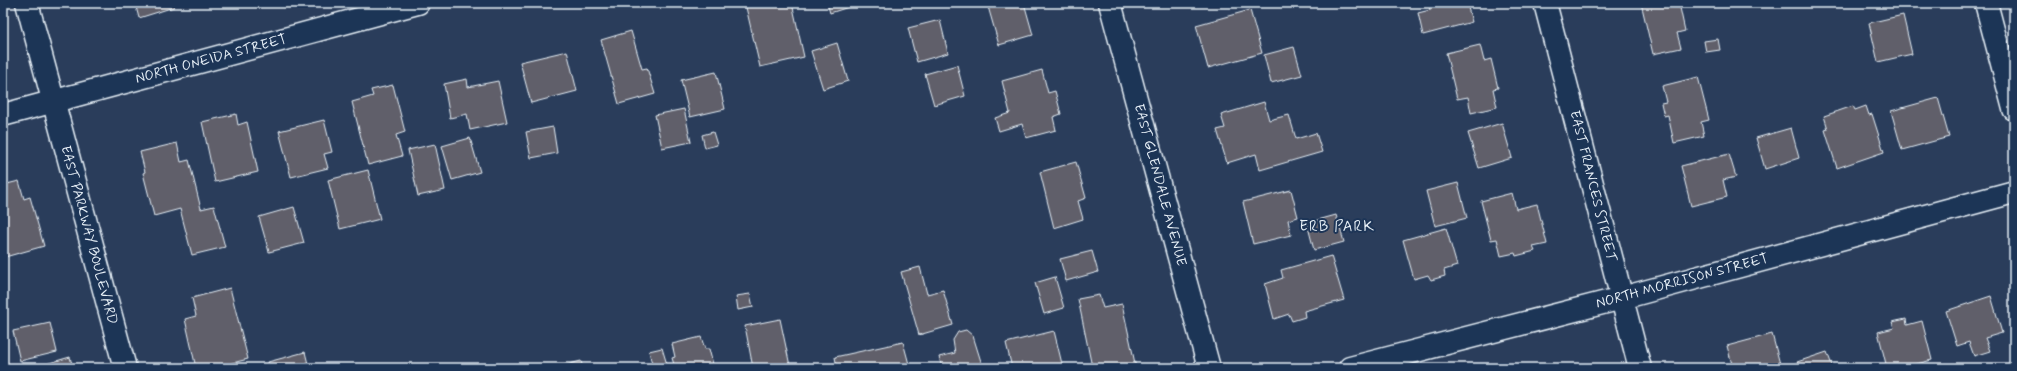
<svg xmlns="http://www.w3.org/2000/svg" width="2017" height="371" viewBox="0 0 2017 371" font-family="Mynerve,sans-serif">
<style>
.building{fill:#605f6a;stroke:#e8f1f8}
.lines{fill:none;stroke-linecap:round;stroke-linejoin:round}
.minor-casing{stroke:#e8f1f8;stroke-width:25}
.major-casing{stroke:#e8f1f8;stroke-width:25}
.minor{stroke:#1d3557;stroke-width:22}
.major{stroke:#1d3557;stroke-width:22}
.labels{text-anchor:middle;dominant-baseline:central;stroke-width:4;stroke-linejoin:round;paint-order:stroke}
.street-label{font-size:14px;fill:#e8f1f8;stroke:#1d3557}
.neighbourhood-label{font-size:15px;letter-spacing:1px;fill:#e8f1f8;stroke:#1d3557}
</style>
<rect width="100%" height="100%" fill="#2a3d5b"/>
<filter id="ink" filterUnits="userSpaceOnUse"><feTurbulence type="fractalNoise" baseFrequency=".025" numOctaves="2"/><feDisplacementMap in="SourceGraphic" scale="8" xChannelSelector="R" yChannelSelector="G"/><feConvolveMatrix kernelMatrix="1 2 1 2 8 2 1 2 1" color-interpolation-filters="sRGB"/></filter>
<g filter="url(#ink)">
<!-- building -->
<path class="building" d="M 135,3 L 173,3 L 174,7 L 139,18 Z
M 745,3 L 792,3 L 804,57 L 760,67 Z
M 827,3 L 855,3 L 855,5 L 830,13 Z
M 987,3 L 1024,3 L 1033,35 L 999,45 Z
M 1428,3 L 1471,3 L 1467,4 L 1472,22 L 1423,35 L 1418,13 L 1430,10 Z
M 1641,3 L 1679,3 L 1685,31 L 1677,33 L 1681,48 L 1653,54 Z
M 1250,10 L 1262,53 L 1208,68 L 1196,25 Z
M 1903,15 L 1912,54 L 1878,62 L 1869,23 Z
M 940,20 L 948,53 L 917,62 L 908,28 Z
M 631,31 L 642,69 L 647,68 L 655,94 L 619,104 L 601,40 Z
M 1718,39 L 1720,50 L 1706,52 L 1704,41 Z
M 837,43 L 848,81 L 823,89 L 811,51 Z
M 1480,45 L 1484,61 L 1491,59 L 1498,88 L 1493,89 L 1497,107 L 1471,113 L 1468,97 L 1457,99 L 1446,53 Z
M 1294,47 L 1302,75 L 1271,83 L 1264,55 Z
M 567,51 L 577,91 L 531,103 L 520,62 Z
M 957,65 L 965,96 L 934,105 L 925,74 Z
M 1042,70 L 1048,93 L 1055,91 L 1061,114 L 1053,117 L 1056,130 L 1026,138 L 1022,124 L 999,131 L 995,118 L 1010,113 L 1002,81 Z
M 716,72 L 725,109 L 690,117 L 681,80 Z
M 1698,77 L 1709,120 L 1701,122 L 1704,136 L 1674,143 L 1668,115 L 1664,116 L 1661,103 L 1666,102 L 1662,86 Z
M 467,79 L 468,87 L 498,81 L 507,122 L 470,130 L 467,114 L 450,118 L 444,84 Z
M 393,85 L 405,132 L 396,135 L 402,156 L 368,165 L 352,102 L 373,96 L 371,90 Z
M 1938,98 L 1949,137 L 1902,150 L 1891,111 Z
M 1264,102 L 1269,120 L 1289,115 L 1296,139 L 1316,133 L 1322,152 L 1260,170 L 1256,154 L 1227,163 L 1217,130 L 1225,128 L 1221,115 Z
M 1853,106 L 1855,110 L 1866,106 L 1869,115 L 1872,114 L 1884,152 L 1837,168 L 1825,130 L 1828,129 L 1824,116 Z
M 684,109 L 691,142 L 662,148 L 655,115 Z
M 236,114 L 238,125 L 247,122 L 258,172 L 215,182 L 202,122 Z
M 324,120 L 332,152 L 324,154 L 328,168 L 291,177 L 279,131 Z
M 1502,123 L 1512,158 L 1479,168 L 1468,133 Z
M 553,127 L 557,153 L 531,158 L 526,132 Z
M 1791,128 L 1799,158 L 1765,169 L 1756,138 Z
M 713,132 L 717,145 L 705,148 L 702,135 Z
M 470,138 L 480,172 L 452,180 L 442,146 Z
M 177,143 L 181,162 L 189,160 L 201,209 L 214,206 L 225,247 L 192,255 L 180,209 L 154,216 L 143,173 L 145,172 L 140,152 Z
M 435,144 L 445,190 L 418,196 L 408,150 Z
M 1729,154 L 1736,177 L 1723,180 L 1727,197 L 1691,206 L 1681,166 Z
M 1076,162 L 1086,198 L 1078,201 L 1083,219 L 1054,228 L 1040,172 Z
M 368,170 L 380,219 L 340,229 L 328,180 Z
M 19,181 L 24,199 L 30,197 L 44,246 L 5,257 L 3,249 L 3,185 Z
M 1458,183 L 1467,218 L 1435,226 L 1426,191 Z
M 1291,190 L 1298,217 L 1288,220 L 1291,235 L 1253,244 L 1243,202 Z
M 1512,193 L 1516,209 L 1537,204 L 1547,244 L 1533,247 L 1535,251 L 1516,256 L 1515,253 L 1501,256 L 1497,239 L 1491,240 L 1481,201 Z
M 294,207 L 304,243 L 269,252 L 259,217 Z
M 1336,215 L 1344,242 L 1314,250 L 1307,223 Z
M 1446,228 L 1457,266 L 1444,270 L 1445,276 L 1431,280 L 1428,275 L 1414,279 L 1403,240 Z
M 1092,251 L 1098,272 L 1066,281 L 1060,259 Z
M 1331,256 L 1344,300 L 1304,311 L 1305,317 L 1292,321 L 1289,314 L 1274,319 L 1265,284 L 1283,278 L 1281,270 Z
M 920,267 L 927,294 L 943,290 L 953,325 L 919,335 L 901,272 Z
M 1055,277 L 1064,308 L 1044,314 L 1035,283 Z
M 230,288 L 248,359 L 213,368 L 196,368 L 185,319 L 196,316 L 192,298 Z
M 750,294 L 753,307 L 738,310 L 736,296 Z
M 1099,295 L 1103,308 L 1122,304 L 1136,368 L 1092,367 L 1078,299 Z
M 1991,296 L 2002,333 L 1985,338 L 1990,351 L 1974,356 L 1969,342 L 1957,346 L 1946,311 Z
M 780,319 L 790,366 L 781,368 L 753,368 L 745,326 Z
M 1906,319 L 1907,325 L 1922,321 L 1932,360 L 1901,368 L 1887,368 L 1878,332 L 1894,328 L 1892,322 Z
M 50,323 L 57,352 L 20,361 L 13,331 Z
M 966,330 L 973,336 L 983,368 L 942,368 L 939,357 L 955,353 L 953,340 L 958,332 Z
M 1054,331 L 1063,368 L 1012,368 L 1006,343 Z
M 1772,334 L 1781,368 L 1733,368 L 1727,346 Z
M 701,337 L 705,349 L 709,349 L 714,368 L 675,368 L 672,358 L 675,357 L 672,344 Z
M 903,342 L 910,368 L 837,368 L 835,357 Z
M 662,348 L 668,368 L 637,368 L 652,364 L 649,351 Z
M 305,352 L 309,368 L 270,368 L 268,362 Z
M 1827,352 L 1833,368 L 1799,368 L 1797,362 Z
M 70,357 L 73,368 L 32,368 Z
M 581,361 L 583,368 L 554,368 Z"/>
<g class="lines">
<!-- minor casing -->
<g class="minor-casing">
<path id="minor" d="M 27,3 L 125,368
M 1110,3 L 1209,368
M 1545,3 L 1640,368
M 1986,3 L 2014,109
M 1350,368 L 1622,298 L 2014,192"/>
</g>
<!-- major casing -->
<g class="major-casing">
<path id="major" d="M 3,115 L 418,3"/>
</g>
<!-- minor -->
<use href="#minor" class="minor"/>
<!-- major -->
<use href="#major" class="major"/>
</g>
</g>
<g class="labels">
<!-- street labels -->
<g class="street-label">
<text transform="translate(211 59) rotate(-15)">NORTH ONEIDA STREET</text>
<text transform="translate(1160 185) rotate(75)">EAST GLENDALE AVENUE</text>
<text transform="translate(1593 186) rotate(76)">EAST FRANCES STREET</text>
<text transform="translate(89 235) rotate(75)">EAST PARKWAY BOULEVARD</text>
<text transform="translate(1682 281) rotate(-15)">NORTH MORRISON STREET</text>
</g>
<!-- neighbourhood labels -->
<g class="neighbourhood-label">
<text x="1337" y="227">ERB PARK</text>
</g>
</g>
<!-- margin -->
<rect width="2017" height="371" fill="none" stroke="#1d3557" stroke-width="16"/>
<rect x="8" y="8" width="2001" height="355" fill="none" stroke="#e8f1f8" stroke-width="1.5" filter="url(#ink)"/>
</svg>
